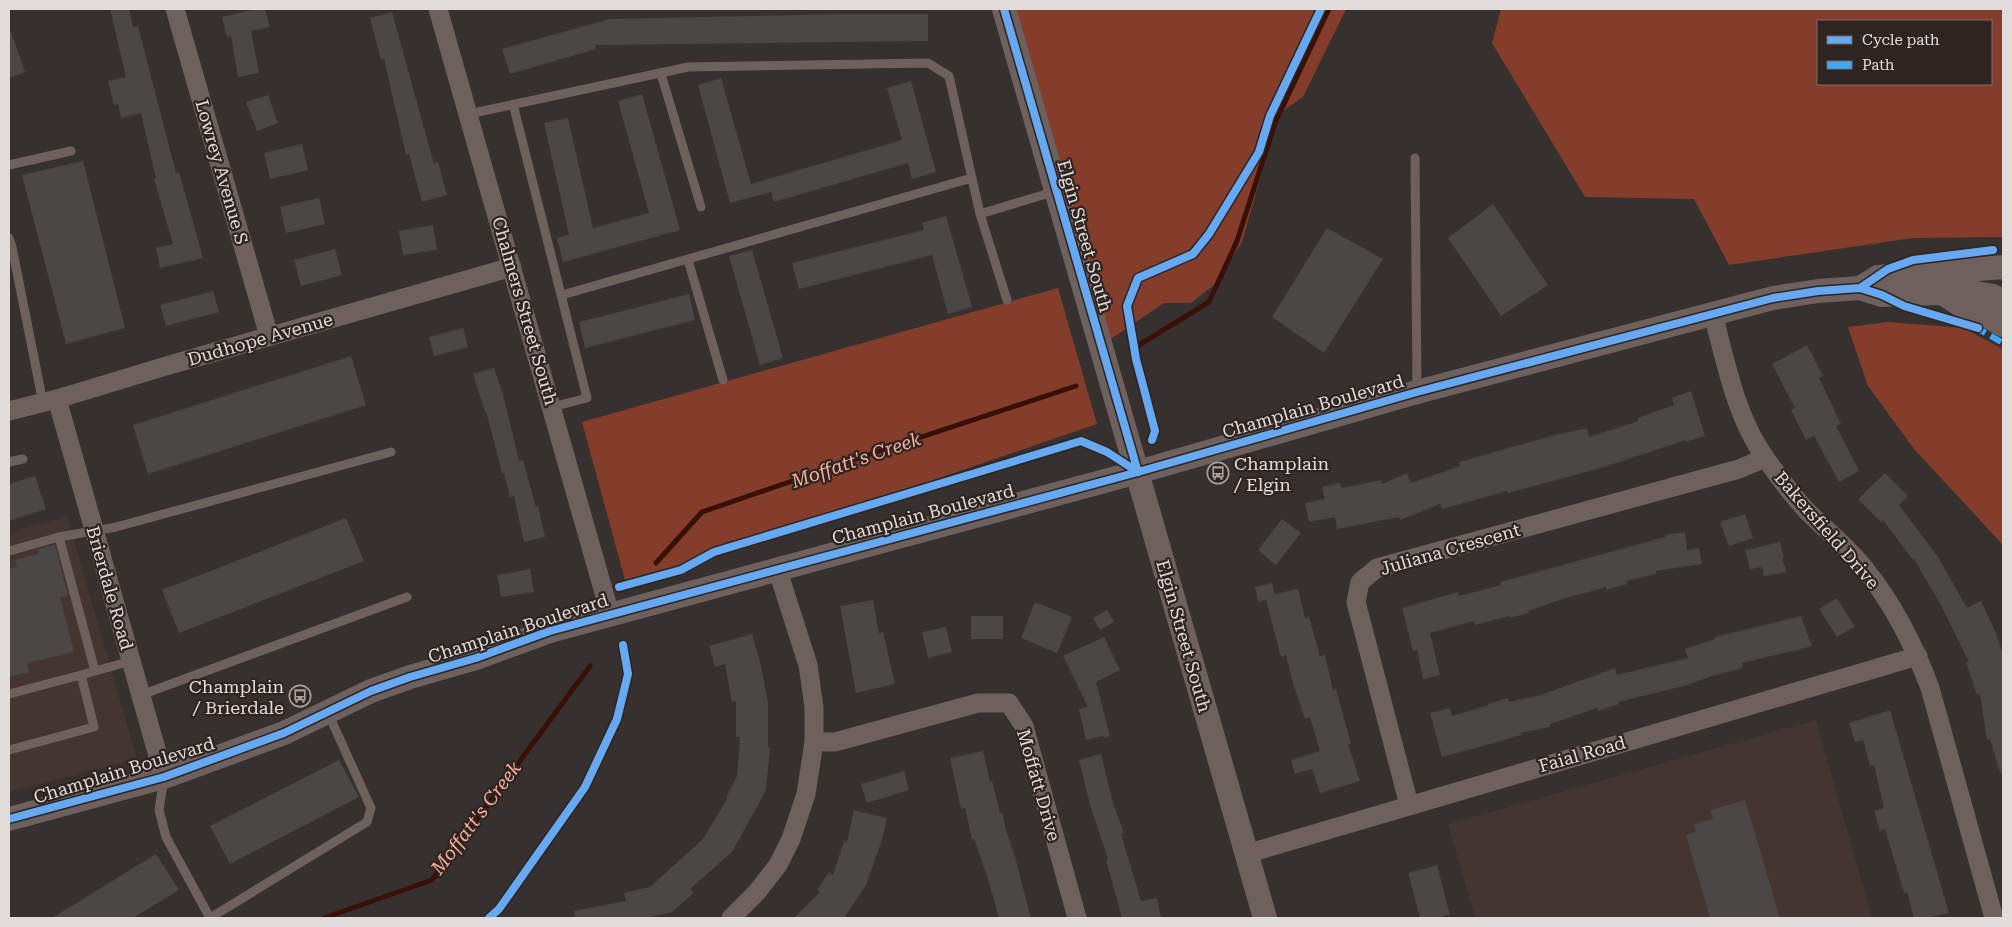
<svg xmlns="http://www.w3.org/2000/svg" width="2012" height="927" viewBox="0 0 2012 927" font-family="'Roboto Serif',serif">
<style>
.built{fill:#453532}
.green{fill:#843d2b;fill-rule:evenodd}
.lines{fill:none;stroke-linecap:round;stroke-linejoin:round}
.stream{stroke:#391007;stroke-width:5}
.building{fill:#4b4746}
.service{stroke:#6d605d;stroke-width:9}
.minor{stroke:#6d605d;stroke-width:19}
.tertiary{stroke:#6d605d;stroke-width:24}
.quiet{stroke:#3fa9f5;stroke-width:6;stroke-dasharray:12 6;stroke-linecap:butt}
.cycleway-casing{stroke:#2e2522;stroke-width:11}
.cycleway{stroke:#66a8f1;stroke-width:8}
.labels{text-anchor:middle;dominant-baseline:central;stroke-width:4.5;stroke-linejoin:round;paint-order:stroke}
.street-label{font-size:18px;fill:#e1dbd9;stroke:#2e2522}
.poi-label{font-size:18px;fill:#e1dbd9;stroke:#2e2522;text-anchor:start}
.water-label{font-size:19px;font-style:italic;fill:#f7ae9b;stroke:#2e2522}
</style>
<rect width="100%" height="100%" fill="#36302f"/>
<!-- built -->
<path class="built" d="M 67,516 L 137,759 L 9,792 L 9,533 Z
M 1816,720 L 1872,918 L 1475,918 L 1448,824 Z"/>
<!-- green -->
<path class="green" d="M 1005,9 L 1346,9 L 1303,97 L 1284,110 L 1273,133 L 1242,242 L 1214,285 L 1191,303 L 1164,303 L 1102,345 Z
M 1501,9 L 2003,9 L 2003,237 L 1913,238 L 1729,265 L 1694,199 L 1585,197 L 1492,43 ZM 1991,21 L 1991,84 L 1818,84 L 1818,21 Z
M 1058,288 L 1097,424 L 878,499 L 717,548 L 685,564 L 625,580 L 582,422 Z
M 1888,322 L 1963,328 L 2003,349 L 2003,545 L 1914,449 L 1868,386 L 1848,327 Z"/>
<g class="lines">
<!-- stream -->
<path class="stream" d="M 1139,345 L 1209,302 L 1237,241 L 1275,123 L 1329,9
M 656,563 L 702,512 L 897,445 L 1076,386
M 324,918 L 432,880 L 590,666"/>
</g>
<!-- building -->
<path class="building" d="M 110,9 L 129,9 L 133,27 L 138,26 L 176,173 L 179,172 L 203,258 L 160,268 L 156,248 L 173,244 L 154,179 L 156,179 L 141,113 L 121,118 L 118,104 L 114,105 L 108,81 L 126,77 Z
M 256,9 L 265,9 L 270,27 L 251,31 L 259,73 L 238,77 L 231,36 L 227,37 L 222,17 Z
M 392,12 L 434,164 L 438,162 L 447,195 L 422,202 L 409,154 L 406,155 L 384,59 L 381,60 L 370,18 Z
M 843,14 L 928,14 L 928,41 L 595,45 L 596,49 L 510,74 L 502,49 L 610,19 Z
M 11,32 L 25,72 L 9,78 L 9,33 Z
M 721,78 L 751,184 L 902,140 L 887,88 L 911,81 L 936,172 L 912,179 L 908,163 L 774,202 L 771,192 L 730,203 L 698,85 Z
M 642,94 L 680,230 L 563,262 L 557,238 L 569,235 L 544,123 L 568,118 L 593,228 L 649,213 L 618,101 Z
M 268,95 L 278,123 L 257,131 L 246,102 Z
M 302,144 L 308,170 L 270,179 L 264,153 Z
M 83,161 L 125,328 L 66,344 L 22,175 Z
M 319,198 L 325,224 L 286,233 L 280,207 Z
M 1493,204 L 1548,285 L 1501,316 L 1448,238 Z
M 946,216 L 972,307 L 948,314 L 932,255 L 799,289 L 792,263 L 924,230 L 922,223 Z
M 433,225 L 437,250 L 403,255 L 399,231 Z
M 1327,228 L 1383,259 L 1324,353 L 1272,317 Z
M 335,249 L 342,275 L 301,286 L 294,260 Z
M 752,250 L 783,358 L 760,365 L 729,256 Z
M 213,291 L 219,312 L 166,326 L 160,305 Z
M 689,294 L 695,320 L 585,348 L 579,322 Z
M 463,328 L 468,347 L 434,356 L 429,337 Z
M 1807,345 L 1823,376 L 1819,378 L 1841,424 L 1836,426 L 1859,471 L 1839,482 L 1814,436 L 1806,440 L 1791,410 L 1795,408 L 1772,364 Z
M 351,356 L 366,405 L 148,474 L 133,425 Z
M 494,368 L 504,398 L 519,461 L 523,460 L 536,507 L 538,506 L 545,537 L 524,542 L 514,496 L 510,497 L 504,473 L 502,473 L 486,411 L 485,412 L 473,374 Z
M 1691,391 L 1705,436 L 1686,442 L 1686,440 L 1604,467 L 1508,493 L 1507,491 L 1442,509 L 1440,504 L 1400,520 L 1399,517 L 1337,529 L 1335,517 L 1309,522 L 1305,503 L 1325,499 L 1322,487 L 1340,483 L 1341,488 L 1381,480 L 1382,484 L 1407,473 L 1411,483 L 1460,466 L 1459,462 L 1551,436 L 1587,428 L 1589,437 L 1639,421 L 1638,418 L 1674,405 L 1672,398 Z
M 1885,473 L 1908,496 L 1899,505 L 1938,557 L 1967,608 L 1981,601 L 1995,631 L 2003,654 L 2003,772 L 2000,773 L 1990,739 L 1987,740 L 1980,694 L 1977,695 L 1966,663 L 1969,662 L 1942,607 L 1914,559 L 1913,560 L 1883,520 L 1881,522 L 1858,499 Z
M 35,476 L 46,509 L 9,521 L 9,484 Z
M 1745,514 L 1753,538 L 1729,546 L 1720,522 Z
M 346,518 L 364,561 L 179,633 L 162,590 Z
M 1282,519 L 1301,533 L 1276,565 L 1258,550 Z
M 1685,532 L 1687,550 L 1699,548 L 1702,564 L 1656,571 L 1656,574 L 1626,581 L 1627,584 L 1607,590 L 1606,587 L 1563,599 L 1528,611 L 1529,613 L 1510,618 L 1510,616 L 1475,625 L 1474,621 L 1430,633 L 1440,675 L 1423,679 L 1417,650 L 1413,651 L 1402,608 L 1458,592 L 1459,596 L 1501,585 L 1500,582 L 1665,537 L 1665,535 Z
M 1780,542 L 1784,558 L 1782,559 L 1787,572 L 1764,576 L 1762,567 L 1750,569 L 1745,550 Z
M 55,545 L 68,596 L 60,597 L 74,652 L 27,663 L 29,672 L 9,677 L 9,569 L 17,567 L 15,560 L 39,554 L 38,549 Z
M 530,569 L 534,592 L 501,597 L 497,575 Z
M 1272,583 L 1275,594 L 1298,589 L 1305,618 L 1309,617 L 1320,656 L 1325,655 L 1333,690 L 1336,689 L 1351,744 L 1348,744 L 1360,781 L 1320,793 L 1312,769 L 1295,774 L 1291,760 L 1320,751 L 1310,717 L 1305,719 L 1293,684 L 1286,655 L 1281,657 L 1266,600 L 1258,602 L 1255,587 Z
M 1837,598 L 1855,627 L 1837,637 L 1819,609 Z
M 873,600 L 879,633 L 883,632 L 895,684 L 856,693 L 840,606 Z
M 1035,602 L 1072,617 L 1057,653 L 1021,638 Z
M 1107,610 L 1114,622 L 1100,630 L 1093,618 Z
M 971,616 L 1003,616 L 1003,639 L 971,639 Z
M 1801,616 L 1812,646 L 1792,652 L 1791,651 L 1742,663 L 1743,668 L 1712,676 L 1687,685 L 1618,702 L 1619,704 L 1598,711 L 1597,708 L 1550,724 L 1550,727 L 1520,733 L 1521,735 L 1501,741 L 1442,757 L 1430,713 L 1450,708 L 1452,716 L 1489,705 L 1488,704 L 1508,698 L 1509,702 L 1541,695 L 1615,668 L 1617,675 L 1688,658 L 1685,649 L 1715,639 L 1715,637 Z
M 946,627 L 952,652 L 928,658 L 922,632 Z
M 752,634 L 761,665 L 768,703 L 768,747 L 770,748 L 766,790 L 732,852 L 690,889 L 694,893 L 672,912 L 646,918 L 575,918 L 574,911 L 626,901 L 624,893 L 650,887 L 703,839 L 727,799 L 726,798 L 737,776 L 740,737 L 736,737 L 736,701 L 732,702 L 725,664 L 715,667 L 709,646 Z
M 1104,637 L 1120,670 L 1096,682 L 1110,736 L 1104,738 L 1103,736 L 1086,740 L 1079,709 L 1088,707 L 1063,656 Z
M 1890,710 L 1949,913 L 1927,918 L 1914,918 L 1907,892 L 1904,893 L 1885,829 L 1880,831 L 1874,811 L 1884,808 L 1874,765 L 1870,766 L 1863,740 L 1855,742 L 1849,723 Z
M 983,751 L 990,782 L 992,781 L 1000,813 L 1002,812 L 1006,830 L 1015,857 L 1031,918 L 999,918 L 988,879 L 974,839 L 972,839 L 965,808 L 961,809 L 950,758 Z
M 1101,754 L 1113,803 L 1124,833 L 1121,834 L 1141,901 L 1157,898 L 1161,918 L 1122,918 L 1106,860 L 1108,859 L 1090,805 L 1079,760 Z
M 339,760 L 359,797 L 230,864 L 210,826 Z
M 904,771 L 909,790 L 867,803 L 861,784 Z
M 1745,800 L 1780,918 L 1710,918 L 1686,835 L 1696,832 L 1694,824 L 1713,819 L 1710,810 Z
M 854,810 L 887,818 L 882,840 L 866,885 L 844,918 L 794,918 L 820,892 L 817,890 L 829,872 L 833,875 L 844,841 L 847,842 Z
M 156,854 L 179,890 L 133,918 L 52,918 Z
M 1437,865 L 1450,915 L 1436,918 L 1420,918 L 1408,873 Z"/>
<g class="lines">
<!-- service -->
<path class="service" d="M 661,74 L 701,207
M 513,104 L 587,398 L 552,407
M 469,114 L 688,67 L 928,63 L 949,76 L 980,214 L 1056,191
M 1415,158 L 1417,390
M 9,165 L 71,151
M 980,214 L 1007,300
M 9,238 L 12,247 L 43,403
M 688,260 L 723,380
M 562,295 L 972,178
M 9,462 L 23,459
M 9,551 L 59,537
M 95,671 L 59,537 L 116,527 L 391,452
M 9,694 L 81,675
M 141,695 L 407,597
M 9,750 L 94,727 L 81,675 L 131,661
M 164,778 L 159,810 L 166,837 L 210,918
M 210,918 L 367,822 L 371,808 L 328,713"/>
<!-- minor -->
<path class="minor" d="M 175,9 L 269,336
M 438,9 L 610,614
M 1713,314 C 1726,363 1736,418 1766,459 C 1779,477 1793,497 1809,513 C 1827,531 1849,548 1865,569 C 1894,605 1914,645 1930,688 L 1994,918
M 57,399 L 164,777
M 9,411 L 57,399 L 166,366 L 512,267
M 814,742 L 835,742 L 978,703 L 1009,703 L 1024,726 L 1077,918
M 1409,805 L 1356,602 L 1360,582 L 1377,568 L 1739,469 L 1765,458
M 1246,854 L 1918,656
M 731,918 L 757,892 L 778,865 L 791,839 L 806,794 L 814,742 L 814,707 L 808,665 L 777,568"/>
<!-- tertiary -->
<path class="tertiary" d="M 1004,9 L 1265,918
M 1860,288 L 1878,277 L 2003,267
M 1941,292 L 1965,308 L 1984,314 L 2003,325
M 9,819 L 164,777 L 284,733 L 371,691 L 410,677 L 476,658 L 550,631 L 1138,472 L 1417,392 L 1773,298 L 1818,291 L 1860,288 L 1882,295 L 1971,292 L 1993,296 L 2003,301"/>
<!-- quiet -->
<path class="quiet" d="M 1975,327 L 2003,343"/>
<!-- cycleway casing -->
<g class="cycleway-casing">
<path id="cycleway" d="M 1004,9 L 1138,472
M 1860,288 L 1888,269 L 1913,260 L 1993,250
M 1152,440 L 1155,431 L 1136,359 L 1127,306 L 1138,278 L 1193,254 L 1209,234 L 1259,152 L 1270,116 L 1321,9
M 619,587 L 681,570 L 714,552 L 1081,441 L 1107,452 L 1138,472
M 9,819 L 164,777 L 284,733 L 371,691 L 410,677 L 476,658 L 550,631 L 1138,472 L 1417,392 L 1773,298 L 1818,291 L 1860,288 L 1882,295 L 1904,306 L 1978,328
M 489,918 L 499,909 L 585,787 L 617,719 L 628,674 L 623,645"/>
</g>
<!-- cycleway -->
<use href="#cycleway" class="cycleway"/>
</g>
<!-- icons -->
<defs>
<g id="bus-ring" transform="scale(1.125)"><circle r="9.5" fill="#2e2522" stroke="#a59f9e" stroke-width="1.5"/><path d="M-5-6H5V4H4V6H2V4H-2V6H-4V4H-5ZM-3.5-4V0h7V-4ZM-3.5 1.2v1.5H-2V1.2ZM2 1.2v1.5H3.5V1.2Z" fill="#a59f9e"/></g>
</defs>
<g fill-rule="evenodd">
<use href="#bus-ring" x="1218" y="473"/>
<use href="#bus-ring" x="300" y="696"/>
</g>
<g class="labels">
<!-- street labels -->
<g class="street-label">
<text transform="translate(222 172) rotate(74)">Lowrey Avenue S</text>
<text transform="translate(1085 236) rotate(74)">Elgin Street South</text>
<text transform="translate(525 311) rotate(74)">Chalmers Street South</text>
<text transform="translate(260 339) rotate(-16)">Dudhope Avenue</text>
<text transform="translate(1313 406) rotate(-16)">Champlain Boulevard</text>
<text transform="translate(923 514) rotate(-15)">Champlain Boulevard</text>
<text transform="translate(1827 530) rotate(49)">Bakersfield Drive</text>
<text transform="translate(1450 549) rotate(-16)">Juliana Crescent</text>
<text transform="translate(110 588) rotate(74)">Brierdale Road</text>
<text transform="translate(518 628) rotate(-18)">Champlain Boulevard</text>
<text transform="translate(1184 636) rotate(74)">Elgin Street South</text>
<text transform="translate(1582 754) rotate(-16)">Faial Road</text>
<text transform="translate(124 770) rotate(-17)">Champlain Boulevard</text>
<text transform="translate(1039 785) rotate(74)">Moffatt Drive</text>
</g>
<!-- poi labels -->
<g class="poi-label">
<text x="1234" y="463">Champlain<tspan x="1234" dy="21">/ Elgin</tspan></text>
<text x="284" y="686" text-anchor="end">Champlain<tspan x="284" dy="21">/ Brierdale</tspan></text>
</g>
<!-- water labels -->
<g class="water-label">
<text transform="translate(856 460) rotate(-19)">Moffatt's Creek</text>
<text transform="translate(476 818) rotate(-53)">Moffatt's Creek</text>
</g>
</g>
<!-- border -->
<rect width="2012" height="927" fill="none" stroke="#e1dbd9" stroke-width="20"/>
<!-- legend -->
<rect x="1817" y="20" width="175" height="65" fill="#2e2522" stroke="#766e6b"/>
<rect x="1827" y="36" width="25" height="8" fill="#66a8f1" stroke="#766e6b"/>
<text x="1862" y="45" font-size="15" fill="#e1dbd9">Cycle path</text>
<rect x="1827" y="61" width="25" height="8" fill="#3fa9f5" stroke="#766e6b"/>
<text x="1862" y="70" font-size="15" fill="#e1dbd9">Path</text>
</svg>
